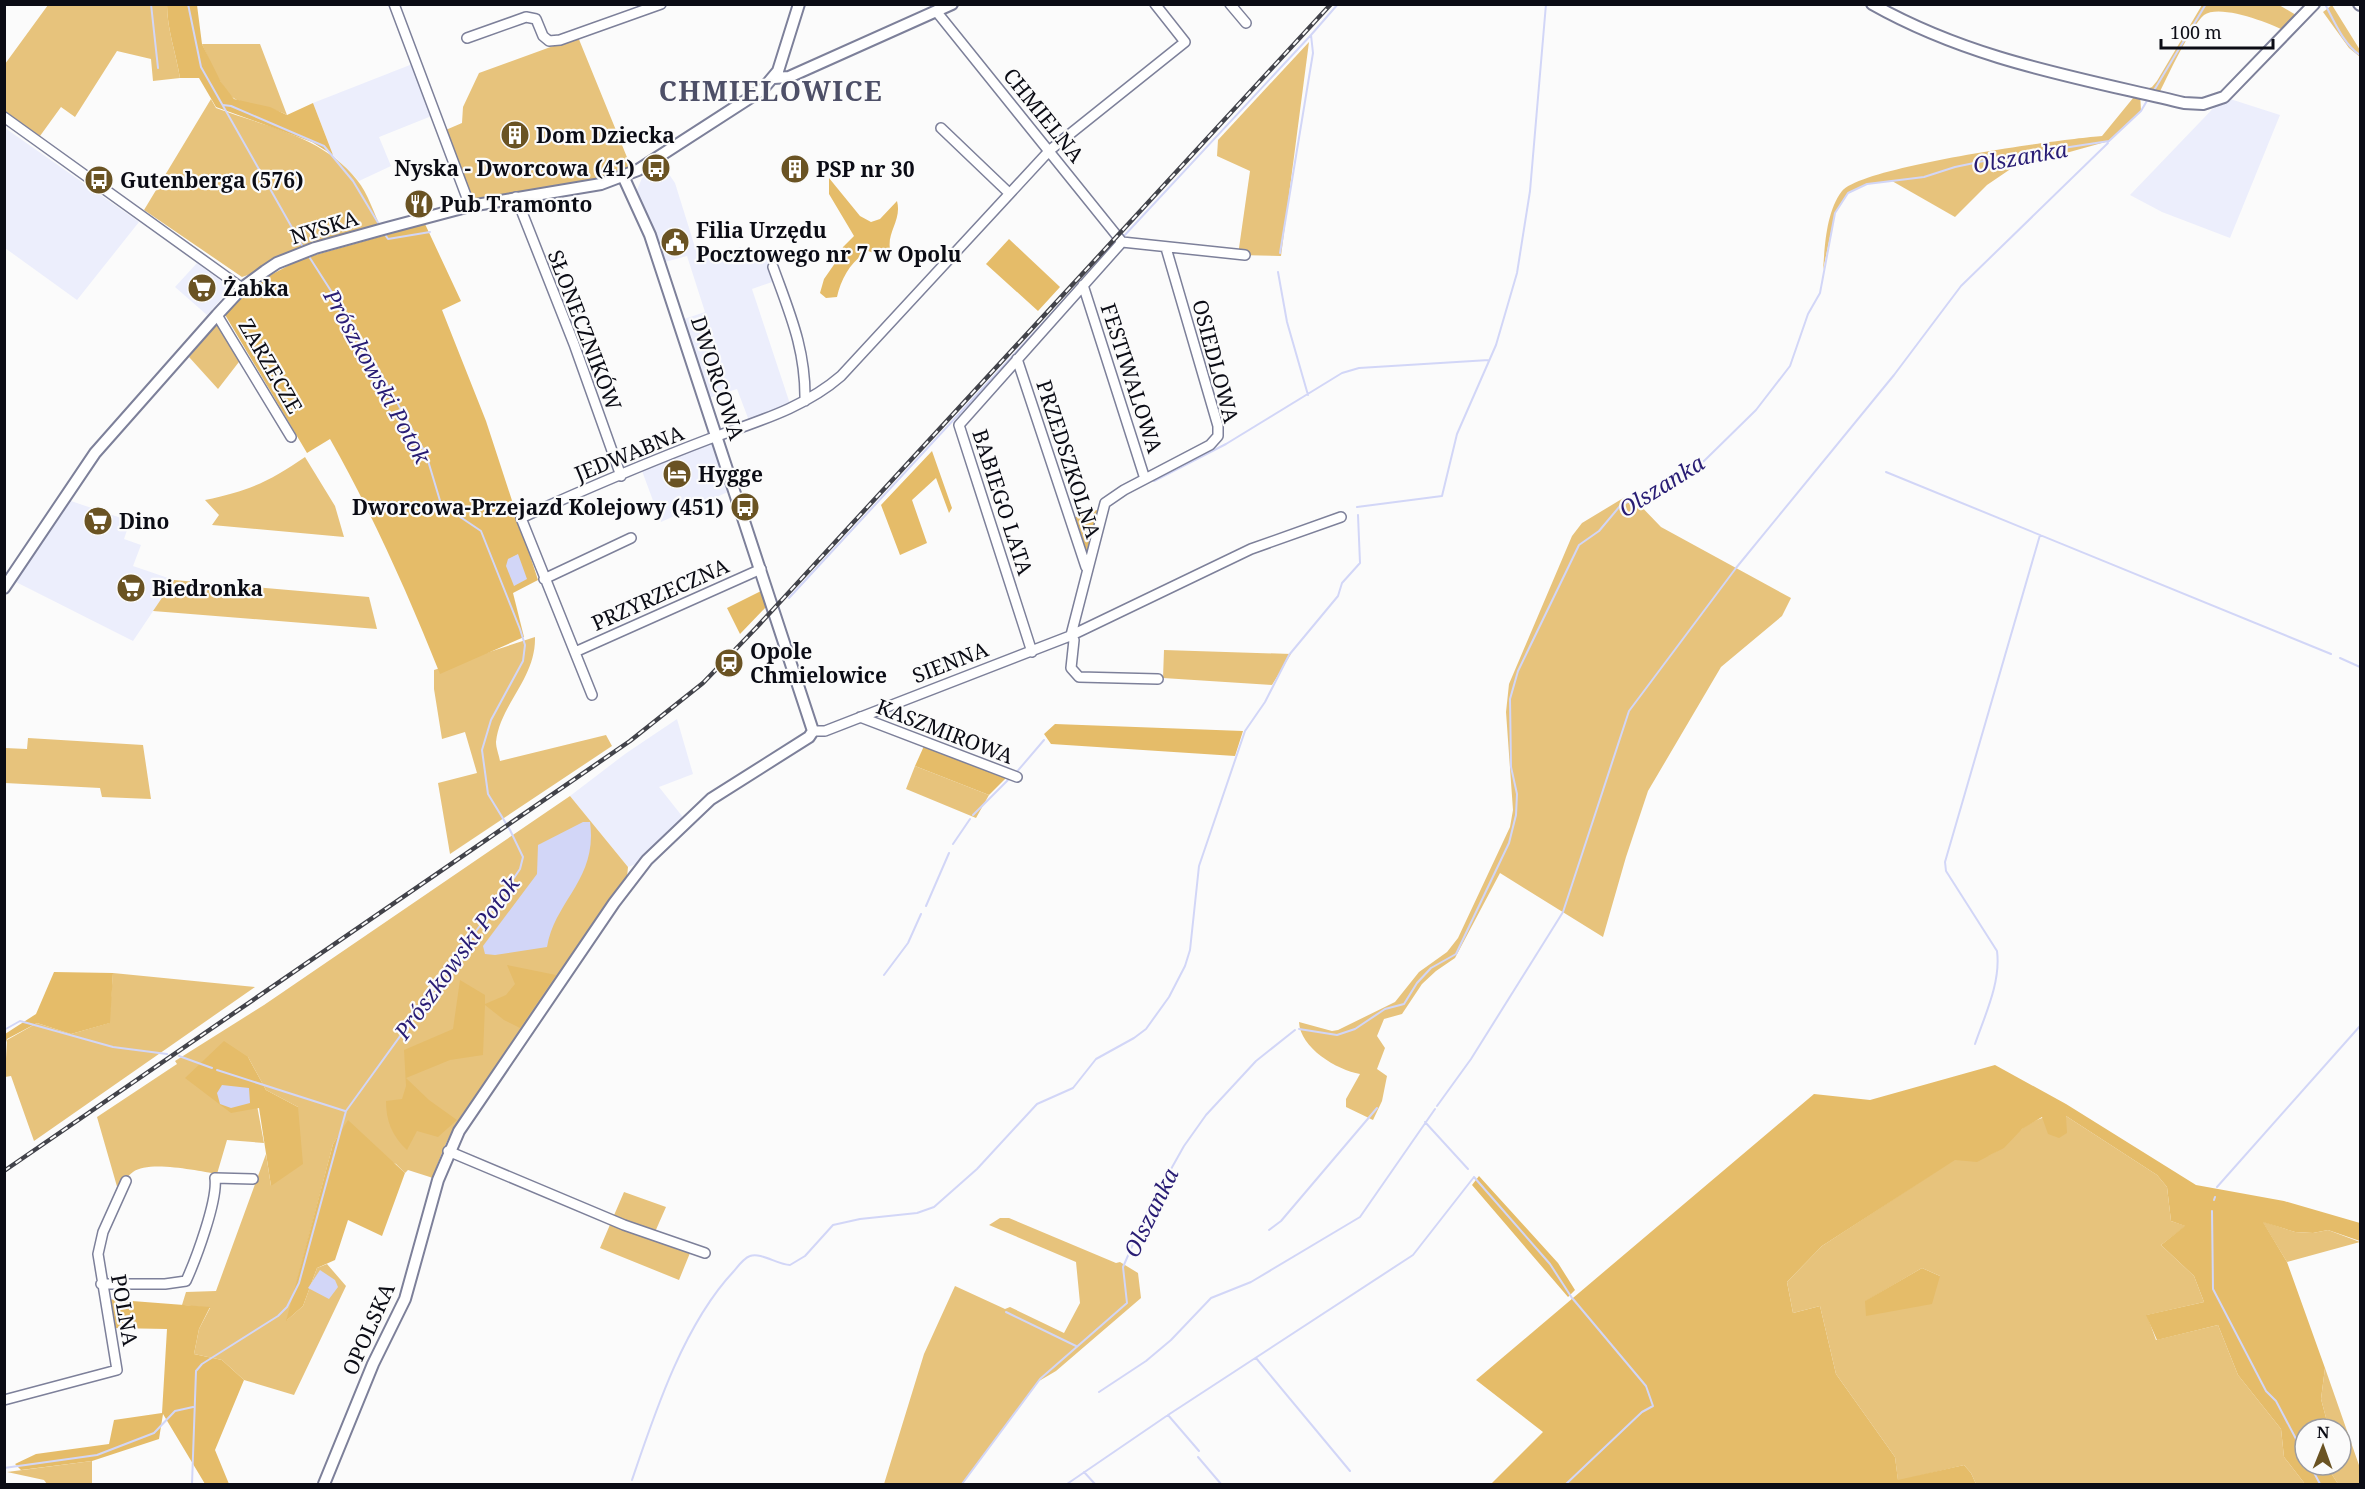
<svg xmlns="http://www.w3.org/2000/svg" width="2365" height="1489" viewBox="0 0 2365 1489" font-family="'Noto Serif',serif">
<style>
.built{fill:#eceefc}
.green{fill:#e7c37c;fill-rule:evenodd}
.forest{fill:#e5bc69}
.water{fill:#d2d6f7}
.lines{fill:none;stroke-linecap:round;stroke-linejoin:round}
.stream{stroke:#d2d6f7;stroke-width:2}
.minor-casing{stroke:#7d809a;stroke-width:12}
.tertiary-casing{stroke:#7d809a;stroke-width:14}
.minor{stroke:#fff;stroke-width:9}
.tertiary{stroke:#fff;stroke-width:10}
.rail-casing{stroke:#42434a;stroke-width:4.5}
.rail{stroke:#fbfbfb;stroke-width:2;stroke-dasharray:7;stroke-linecap:butt}
.labels{text-anchor:middle;dominant-baseline:central;stroke-width:4.5;stroke-linejoin:round;paint-order:stroke}
.street-label{font-size:21px;fill:#0b0c15;stroke:#fbfbfb}
.poi-label{font-size:21px;font-weight:bold;fill:#0b0c15;stroke:#fbfbfb;text-anchor:start}
.water-label{font-size:22px;font-style:italic;fill:#281c74;stroke:#fbfbfb}
.district-label{font-size:27px;font-weight:bold;letter-spacing:1.5px;fill:#4d4f67;stroke:#fbfbfb}
</style>
<rect width="100%" height="100%" fill="#fbfbfb"/>
<!-- built -->
<path class="built" d="M 415,63 L 434,115 L 379,137 L 391,166 L 359,181 L 333,155 L 313,103 Z
M 2224,97 L 2280,115 L 2230,238 L 2162,212 L 2130,195 Z
M 5,128 L 139,222 L 77,300 L 5,248 Z
M 664,167 L 675,183 L 699,260 L 741,247 L 747,261 L 765,255 L 775,281 L 752,289 L 791,407 L 751,426 L 737,389 L 709,398 L 684,319 L 705,312 L 687,256 L 665,262 L 637,190 L 642,178 Z
M 197,263 L 228,286 L 225,295 L 207,315 L 175,287 Z
M 713,442 L 730,491 L 661,522 L 642,471 Z
M 68,500 L 130,521 L 124,539 L 141,545 L 133,566 L 174,580 L 133,641 L 14,581 Z
M 677,719 L 693,774 L 659,787 L 686,821 L 647,860 L 628,867 L 570,796 L 625,754 Z"/>
<!-- green -->
<path class="green" d="M 48,5 L 167,5 C 167,29 176,53 180,78 L 153,81 L 151,59 L 117,51 L 75,117 L 61,107 L 40,136 L 5,111 L 5,64 Z
M 2202,5 L 2279,5 L 2296,15 L 2288,32 C 2272,24 2220,3 2204,15 C 2191,26 2166,79 2158,96 L 2140,92 L 2141,111 L 2109,141 L 2012,168 L 1987,185 L 1955,217 L 1892,181 L 1867,184 L 1848,193 L 1835,213 L 1823,270 C 1825,245 1826,212 1842,191 C 1863,166 2062,139 2102,136 L 2138,92 L 2152,87 L 2157,81 Z
M 2332,5 L 2360,50 L 2360,57 L 2349,48 L 2323,12 Z
M 578,37 L 633,172 L 470,206 L 441,132 L 462,123 L 463,107 L 479,73 Z
M 1309,42 L 1281,256 L 1238,255 L 1250,171 L 1217,156 L 1218,140 Z
M 202,44 L 260,44 L 287,115 C 271,107 254,106 237,100 C 223,94 208,57 202,44 Z
M 211,99 L 216,108 C 266,127 323,136 357,180 C 368,193 374,214 382,230 L 242,277 L 144,210 Z
M 220,321 L 242,358 L 218,389 L 189,357 Z
M 305,457 L 335,506 L 344,537 L 212,525 L 219,515 L 205,500 C 248,491 269,482 305,457 Z
M 1625,497 L 1634,499 L 1661,527 L 1791,598 L 1782,616 L 1721,667 L 1648,791 L 1626,857 L 1603,937 L 1500,873 L 1455,958 L 1436,971 L 1422,984 L 1402,1014 L 1384,1019 L 1377,1036 L 1385,1048 L 1377,1069 L 1387,1076 L 1382,1101 L 1373,1120 L 1346,1107 L 1346,1099 L 1360,1074 C 1337,1070 1300,1048 1299,1022 L 1332,1031 L 1338,1030 L 1395,1002 L 1419,972 L 1447,952 L 1458,938 L 1510,827 L 1513,810 L 1506,712 L 1509,684 L 1572,536 L 1582,523 Z
M 174,580 L 369,597 L 377,629 L 153,611 Z
M 535,637 C 536,679 500,704 496,742 C 496,748 499,755 500,761 L 606,735 L 612,746 L 450,854 L 438,783 L 477,773 L 465,732 L 442,739 L 434,689 L 434,670 Z
M 1164,650 L 1291,654 L 1272,685 L 1163,678 Z
M 28,738 L 143,745 L 151,799 L 102,797 L 100,788 L 5,783 L 5,748 L 27,749 Z
M 915,766 L 989,795 L 976,818 L 906,789 Z
M 570,796 L 628,867 L 627,877 L 500,1071 C 466,1103 447,1133 433,1178 L 408,1170 L 405,1173 L 396,1164 L 337,1138 L 333,1144 L 287,1320 L 303,1306 L 317,1268 L 327,1264 L 346,1286 L 294,1395 L 244,1380 L 222,1360 L 194,1354 L 199,1329 L 210,1308 L 182,1305 L 186,1292 L 216,1291 L 266,1154 L 271,1186 L 298,1107 L 266,1090 L 248,1057 L 264,1143 L 227,1140 L 217,1174 C 198,1171 149,1160 133,1172 C 127,1176 122,1185 118,1190 L 97,1117 L 177,1064 L 175,1061 L 264,1005 Z
M 113,973 L 255,987 L 34,1141 L 11,1076 L 5,1077 L 7,1040 L 37,1023 L 71,1034 L 109,1023 Z
M 2066,1116 L 2157,1175 L 2167,1187 L 2171,1221 L 2186,1226 L 2161,1245 L 2194,1276 L 2204,1302 L 2147,1315 L 2156,1340 L 2218,1325 L 2238,1375 L 2281,1429 L 2284,1457 L 2305,1484 L 1976,1484 L 1971,1473 L 1964,1465 L 1898,1481 L 1895,1457 L 1836,1374 L 1820,1306 L 1793,1313 L 1787,1282 L 1822,1246 L 1955,1159 C 2009,1164 2003,1131 2042,1118 C 2048,1115 2058,1116 2066,1116 ZM 1922,1268 L 1940,1276 L 1866,1301 Z
M 624,1192 L 666,1207 L 655,1232 L 692,1248 L 679,1280 L 600,1248 Z
M 1000,1218 L 1009,1218 L 1116,1263 L 1120,1262 L 1138,1273 L 1141,1298 L 1056,1371 L 1039,1381 L 962,1484 L 884,1484 L 924,1354 L 955,1286 L 1005,1309 L 1010,1307 L 1064,1333 L 1080,1303 L 1076,1262 L 989,1225 Z
M 2262,1221 L 2295,1232 L 2313,1233 L 2328,1230 L 2360,1242 L 2287,1262 Z
M 2325,1368 L 2360,1468 L 2360,1484 L 2338,1484 L 2326,1465 L 2341,1465 L 2341,1429 L 2329,1429 L 2321,1399 Z
M 92,1461 L 92,1484 L 47,1484 L 44,1480 L 7,1472 Z"/>
<!-- forest -->
<path class="forest" d="M 167,5 L 197,5 L 202,44 L 221,82 L 234,99 L 270,107 L 287,115 L 313,103 L 333,155 L 312,142 L 216,107 L 199,78 L 180,78 C 176,53 167,29 167,5 Z
M 829,178 L 860,216 L 871,222 L 880,219 L 897,201 C 902,220 887,232 890,249 L 877,254 L 868,251 C 852,260 841,278 837,297 L 826,298 L 820,293 L 824,279 L 840,256 L 843,247 L 854,236 L 829,194 Z
M 425,224 L 461,301 L 442,310 L 486,421 L 538,580 L 513,593 L 524,637 L 440,674 C 408,594 373,515 330,439 L 307,453 L 224,313 L 263,279 L 301,259 Z
M 1009,239 L 1060,287 L 1038,311 L 986,264 Z
M 932,451 L 952,508 L 949,513 L 936,478 L 912,500 L 927,543 L 900,555 L 881,505 Z
M 1100,509 L 1088,553 L 1085,553 L 1073,518 Z
M 761,591 L 766,607 L 740,634 L 727,608 Z
M 1055,724 L 1243,731 L 1235,756 L 1051,744 L 1044,734 Z
M 924,746 L 1008,776 L 989,795 L 915,766 Z
M 507,965 L 556,975 L 520,1028 L 504,1020 L 485,1005 L 483,1055 L 450,1060 L 406,1078 L 429,1100 L 457,1120 L 438,1137 L 417,1131 L 407,1150 C 392,1136 386,1121 386,1101 L 402,1099 L 406,1086 L 404,1050 L 453,1029 L 460,980 L 485,995 L 485,1004 L 506,995 L 515,984 Z
M 54,972 L 113,973 L 110,1023 L 71,1034 L 37,1023 L 7,1039 L 5,1046 L 5,1034 L 36,1014 Z
M 224,1041 L 248,1057 L 266,1090 L 298,1107 L 303,1164 L 271,1186 L 259,1108 L 231,1113 L 185,1078 Z
M 1995,1065 L 2066,1104 L 2196,1185 L 2284,1201 L 2360,1223 L 2360,1241 L 2328,1230 L 2313,1233 L 2295,1232 L 2263,1222 L 2287,1262 L 2325,1368 L 2321,1399 L 2329,1429 L 2305,1429 L 2305,1465 L 2326,1465 L 2338,1484 L 2305,1484 L 2284,1457 L 2281,1429 L 2238,1375 L 2218,1325 L 2157,1340 L 2146,1315 L 2204,1302 L 2194,1276 L 2161,1245 L 2185,1226 L 2171,1221 L 2167,1187 L 2157,1175 L 2066,1116 L 2067,1133 L 2059,1138 L 2048,1134 L 2042,1117 L 2022,1129 L 2004,1148 L 1977,1162 L 1955,1160 L 1822,1246 L 1787,1282 L 1793,1313 L 1820,1306 L 1836,1374 L 1895,1457 L 1898,1480 L 1964,1465 L 1971,1473 L 1976,1484 L 1491,1484 L 1543,1432 L 1476,1380 L 1814,1094 L 1870,1100 Z
M 348,1120 L 405,1173 L 382,1236 L 348,1220 L 335,1260 L 317,1268 L 303,1306 L 286,1321 L 333,1144 Z
M 1479,1176 L 1558,1263 L 1575,1290 L 1568,1297 L 1472,1185 Z
M 1922,1268 L 1940,1276 L 1932,1304 L 1866,1316 L 1865,1301 Z
M 106,1299 L 210,1307 L 199,1329 L 194,1354 L 222,1360 L 244,1380 L 215,1450 L 229,1484 L 205,1484 L 163,1414 L 159,1439 L 92,1461 L 21,1470 L 15,1464 L 36,1454 L 109,1444 L 114,1420 L 162,1413 L 167,1329 L 113,1328 Z"/>
<!-- water -->
<path class="water" d="M 518,554 L 527,579 L 514,586 L 506,566 L 508,559 Z
M 583,822 L 590,822 C 598,879 555,900 547,947 L 495,955 L 485,954 L 483,946 L 537,874 L 538,845 Z
M 222,1085 L 249,1088 L 250,1103 L 231,1108 L 220,1104 L 217,1093 Z
M 320,1270 L 335,1280 L 338,1287 L 329,1299 L 308,1288 Z"/>
<g class="lines">
<!-- stream -->
<path class="stream" d="M 151,4 L 158,68
M 188,4 L 201,67 L 303,247
M 2325,4 C 2334,21 2344,45 2360,55
M 2153,92 L 2206,4
M 223,105 L 231,106 L 324,146 L 353,181 L 380,226
M 384,233 L 388,239 L 430,232
M 1123,237 L 1311,35
M 1280,253 L 1313,53 L 1311,35 L 1338,4
M 1278,272 L 1287,322 L 1308,395
M 1886,472 L 2331,654
M 1154,481 L 1226,444 L 1342,373 L 1359,368 L 1489,360
M 1357,507 L 1442,496 L 1457,434 L 1496,345 L 1517,273 L 1530,191 L 1546,4
M 789,598 L 1068,296
M 2340,658 L 2360,667
M 1015,774 L 1044,740
M 973,815 L 1008,780
M 953,844 L 970,819
M 926,906 L 949,853
M 884,975 L 908,943 L 921,914
M 1299,1029 L 1337,1035 L 1355,1029 L 1385,1009 L 1404,1004 L 1417,983 L 1431,968 L 1456,954 L 1509,843 L 1516,815 L 1517,794 L 1511,767 L 1510,699 L 1518,671 L 1579,545 L 1599,531 L 1620,506 L 1704,461 L 1756,410 L 1790,366 L 1808,314 L 1820,293 L 1835,213 L 1848,193 L 1867,184 L 1924,177 L 1955,167 L 1998,158 L 2109,141 L 2141,111 L 2148,99
M 4,1030 L 20,1021 L 113,1047 L 167,1054
M 1975,1044 C 1985,1015 2001,982 1997,951 L 1946,871 L 1945,862 L 2040,535
M 179,1056 L 212,1068
M 217,1070 L 345,1111
M 1437,1106 L 1471,1059 L 1563,912 L 1629,711 L 1736,568 L 1894,375 L 1961,286 L 2108,143
M 1425,1122 L 1468,1169
M 1474,1177 L 1550,1264 L 1572,1298
M 2217,1187 L 2360,1026
M 2214,1200 L 2215,1197
M 2212,1211 L 2213,1289 L 2266,1391 L 2276,1401 L 2305,1456
M 1269,1230 L 1281,1221 L 1377,1108
M 1006,1312 L 1076,1346
M 1256,1358 L 1350,1471
M 1099,1392 L 1146,1361 L 1171,1340 L 1211,1298 L 1251,1282 L 1360,1217 L 1435,1109
M 1168,1415 L 1199,1451
M 1198,1457 L 1221,1484
M 2310,1465 L 2320,1484
M 4,1468 L 97,1455 L 154,1433 L 175,1411 L 193,1407
M 1084,1472 L 1095,1484
M 632,1480 C 655,1412 684,1324 734,1271 C 738,1266 744,1258 750,1256 C 761,1252 778,1265 790,1265 L 805,1256 L 833,1225 L 860,1219 L 917,1213 L 934,1207 L 977,1169 L 1037,1104 L 1073,1088 L 1096,1059 L 1134,1038 L 1146,1029 L 1169,997 L 1185,966 L 1190,950 L 1199,866 L 1245,731 L 1265,702 L 1289,655 L 1338,596 L 1342,583 L 1360,563 L 1358,515
M 192,1484 L 196,1371 L 202,1364 L 278,1316 L 287,1307 L 299,1283 L 346,1111 L 505,891 L 520,869 L 523,857 L 510,830 L 488,794 L 482,750 L 491,720 L 523,661 L 525,645 L 520,629 L 481,531 L 441,504 L 426,454 L 358,333 L 308,255
M 962,1484 L 1040,1379 L 1127,1303 L 1123,1267 L 1148,1210 L 1184,1146 L 1206,1115 L 1256,1061 L 1295,1030
M 1067,1484 L 1168,1415 L 1413,1255 L 1474,1177
M 1566,1484 L 1642,1412 L 1653,1406 L 1646,1386 L 1573,1299"/>
<!-- minor casing -->
<g class="minor-casing">
<path id="minor" d="M 394,4 L 470,206
M 1230,4 L 1246,23
M 936,11 L 1122,242
M 467,38 L 526,17 L 536,19 L 543,36 L 549,41 L 560,40 L 661,4
M 4,117 L 242,288
M 941,128 L 1009,193
M 516,197 L 574,344 L 621,476
M 1122,242 L 1245,255
M 773,267 C 790,314 806,350 805,401
M 1083,285 L 1145,479
M 217,315 L 291,437
M 1017,359 L 1086,567
M 544,579 L 631,538
M 575,652 L 761,569
M 1032,652 L 959,425 L 1122,242
M 1158,679 L 1079,677 L 1071,668 L 1074,640 L 1071,635 L 1105,503 L 1124,490 L 1210,445 L 1218,436 L 1218,426 L 1166,248
M 592,695 L 521,518 C 583,490 646,463 709,439 C 755,422 803,409 841,376 L 1050,150 L 1185,42 L 1155,4
M 860,717 L 1017,777
M 813,731 L 825,731 L 1070,636 L 1251,549 L 1341,517
M 448,1151 L 624,1225 L 705,1253
M 101,1284 L 165,1284 L 186,1281 C 196,1259 218,1200 215,1178 L 253,1179
M 4,1400 L 117,1370 L 98,1254 L 103,1232 L 126,1181"/>
</g>
<!-- tertiary casing -->
<g class="tertiary-casing">
<path id="tertiary" d="M 1872,4 C 1971,60 2075,77 2184,103 L 2203,104 L 2224,97 L 2314,4
M 2359,4 L 2360,5
M 774,78 L 789,77 L 952,4
M 4,588 L 95,453 L 217,315 L 242,288 L 265,271 L 277,263 L 315,248 L 387,228 L 470,206 L 601,184 L 638,170 L 762,90 L 778,71 L 799,4
M 324,1484 L 373,1364 L 405,1299 L 438,1180 L 459,1131 L 614,903 L 647,860 L 711,799 L 809,737 L 813,731 L 650,235 L 623,176"/>
</g>
<!-- minor -->
<use href="#minor" class="minor"/>
<!-- tertiary -->
<use href="#tertiary" class="tertiary"/>
<!-- rail casing -->
<g class="rail-casing">
<path id="rail" d="M 4,1171 L 630,741 L 703,683 L 756,628 L 1331,4"/>
</g>
<!-- rail -->
<use href="#rail" class="rail"/>
</g>
<!-- icons -->
<defs>
<g id="building-disc" transform="scale(1.5)"><circle r="9.5" fill="#6a5323" stroke="#fbfbfb"/><path d="M-4-6H4V6H1V3H-1V6H-4ZM-2.5-4.3h1.7v1.8h-1.7ZM.8-4.3h1.7v1.8H.8ZM-2.5-1h1.7V.8h-1.7ZM.8-1h1.7V.8H.8Z" fill="#fff"/></g>
<g id="bus-disc" transform="scale(1.5)"><circle r="9.5" fill="#6a5323" stroke="#fbfbfb"/><path d="M-5-6H5V4H4V6H2V4H-2V6H-4V4H-5ZM-3.5-4V0h7V-4ZM-3.5 1.2v1.5H-2V1.2ZM2 1.2v1.5H3.5V1.2Z" fill="#fff"/></g>
<g id="restaurant-disc" transform="scale(1.5)"><circle r="9.5" fill="#6a5323" stroke="#fbfbfb"/><path d="M-5-6h1v4h1v-4h1v4h1v-4h1v5L-1.5 .5V6h-2V.5L-5-1ZM5-6V6H3V1.5H1.5Q1.5-4 5-6Z" fill="#fff"/></g>
<g id="civic-disc" transform="scale(1.5)"><circle r="9.5" fill="#6a5323" stroke="#fbfbfb"/><path d="M-.6-6.5H3V-4.5H.6V-3L4-1V1h2V6H-6V1h2V-1L-.6-3ZM-1.2 2.5V6h2.4V2.5Z" fill="#fff"/></g>
<g id="supermarket-disc" transform="scale(1.5)"><circle r="9.5" fill="#6a5323" stroke="#fbfbfb"/><path d="M-6-5.5h2.5l.6 2H6L4.5 2H-2.5L-4.4-4H-6ZM-1.5 3.2a1.3 1.3 0 1 0 .1 0ZM3 3.2a1.3 1.3 0 1 0 .1 0Z" fill="#fff"/></g>
<g id="hotel-disc" transform="scale(1.5)"><circle r="9.5" fill="#6a5323" stroke="#fbfbfb"/><path d="M-6-4.5h1.5V1H6V5H4.5V3h-9V5H-6ZM-4 0a1.8 1.8 0 1 1 3.6 0ZM.5 0V-2.5h3Q6-2.5 6 0Z" fill="#fff"/></g>
<g id="station-disc" transform="scale(1.5)"><circle r="9.5" fill="#6a5323" stroke="#fbfbfb"/><path d="M-3-6H3Q5-6 5-4V2Q5 4 3 4L4.5 6H3L1.5 4h-3L-3 6H-4.5L-3 4Q-5 4-5 2V-4Q-5-6-3-6ZM-3.5-4v3h7v-3ZM-3.5 1v1.5H-2V1ZM2 1v1.5H3.5V1Z" fill="#fff"/></g>
</defs>
<g fill-rule="evenodd">
<use href="#building-disc" x="515" y="135"/>
<use href="#bus-disc" x="656" y="168"/>
<use href="#building-disc" x="795" y="169"/>
<use href="#bus-disc" x="99" y="180"/>
<use href="#restaurant-disc" x="419" y="204"/>
<use href="#civic-disc" x="675" y="242"/>
<use href="#supermarket-disc" x="202" y="288"/>
<use href="#hotel-disc" x="677" y="474"/>
<use href="#bus-disc" x="745" y="507"/>
<use href="#supermarket-disc" x="98" y="521"/>
<use href="#supermarket-disc" x="131" y="588"/>
<use href="#station-disc" x="729" y="663"/>
</g>
<g class="labels">
<!-- street labels -->
<g class="street-label">
<text transform="translate(1044 115) rotate(51)">CHMIELNA</text>
<text transform="translate(324 227) rotate(-17)">NYSKA</text>
<text transform="translate(585 330) rotate(69)">SŁONECZNIKÓW</text>
<text transform="translate(1216 361) rotate(75)">OSIEDLOWA</text>
<text transform="translate(271 366) rotate(60)">ZARZECZE</text>
<text transform="translate(718 378) rotate(72)">DWORCOWA</text>
<text transform="translate(1132 378) rotate(72)">FESTIWALOWA</text>
<text transform="translate(629 453) rotate(-22)">JEDWABNA</text>
<text transform="translate(1069 459) rotate(72)">PRZEDSZKOLNA</text>
<text transform="translate(1003 502) rotate(72)">BABIEGO LATA</text>
<text transform="translate(660 594) rotate(-24)">PRZYRZECZNA</text>
<text transform="translate(950 662) rotate(-21)">SIENNA</text>
<text transform="translate(945 731) rotate(21)">KASZMIROWA</text>
<text transform="translate(125 1310) rotate(80)">POLNA</text>
<text transform="translate(368 1329) rotate(-66)">OPOLSKA</text>
</g>
<!-- poi labels -->
<g class="poi-label">
<text x="536" y="135">Dom Dziecka</text>
<text x="635" y="168" text-anchor="end">Nyska - Dworcowa (41)</text>
<text x="816" y="169">PSP nr 30</text>
<text x="120" y="180">Gutenberga (576)</text>
<text x="440" y="204">Pub Tramonto</text>
<text x="696" y="230">Filia Urzędu<tspan x="696" dy="24">Pocztowego nr 7 w Opolu</tspan></text>
<text x="223" y="288">Żabka</text>
<text x="698" y="474">Hygge</text>
<text x="724" y="507" text-anchor="end">Dworcowa-Przejazd Kolejowy (451)</text>
<text x="119" y="521">Dino</text>
<text x="152" y="588">Biedronka</text>
<text x="750" y="651">Opole<tspan x="750" dy="24">Chmielowice</tspan></text>
</g>
<!-- water labels -->
<g class="water-label">
<text transform="translate(2020 156) rotate(-10)">Olszanka</text>
<text transform="translate(378 376) rotate(61)">Prószkowski Potok</text>
<text transform="translate(1661 485) rotate(-32)">Olszanka</text>
<text transform="translate(456 957) rotate(-54)">Prószkowski Potok</text>
<text transform="translate(1150 1212) rotate(-64)">Olszanka</text>
</g>
<!-- district labels -->
<g class="district-label">
<text x="771" y="90">CHMIELOWICE</text>
</g>
</g>
<!-- border -->
<rect width="2365" height="1489" fill="none" stroke="#0b0c15" stroke-width="12"/>
<!-- north arrow -->
<g transform="translate(2323 1447) rotate(1)"><circle r="28" fill="#fbfbfb" stroke="#9b9b9f" stroke-width="1.5"/>
<path d="M0-4.5L10 22L0 15L-10 22Z" fill="#6a5323"/>
<text y="-9" font-size="16" font-weight="bold" text-anchor="middle" fill="#0b0c15">N</text>
</g>
<!-- scale -->
<path d="M2161 39v9h112v-9" fill="none" stroke="#0b0c15" stroke-width="3"/>
<text x="2170" y="39" font-size="18" fill="#0b0c15" stroke="#fbfbfb" stroke-width="4.5" paint-order="stroke">100 m</text>
</svg>
